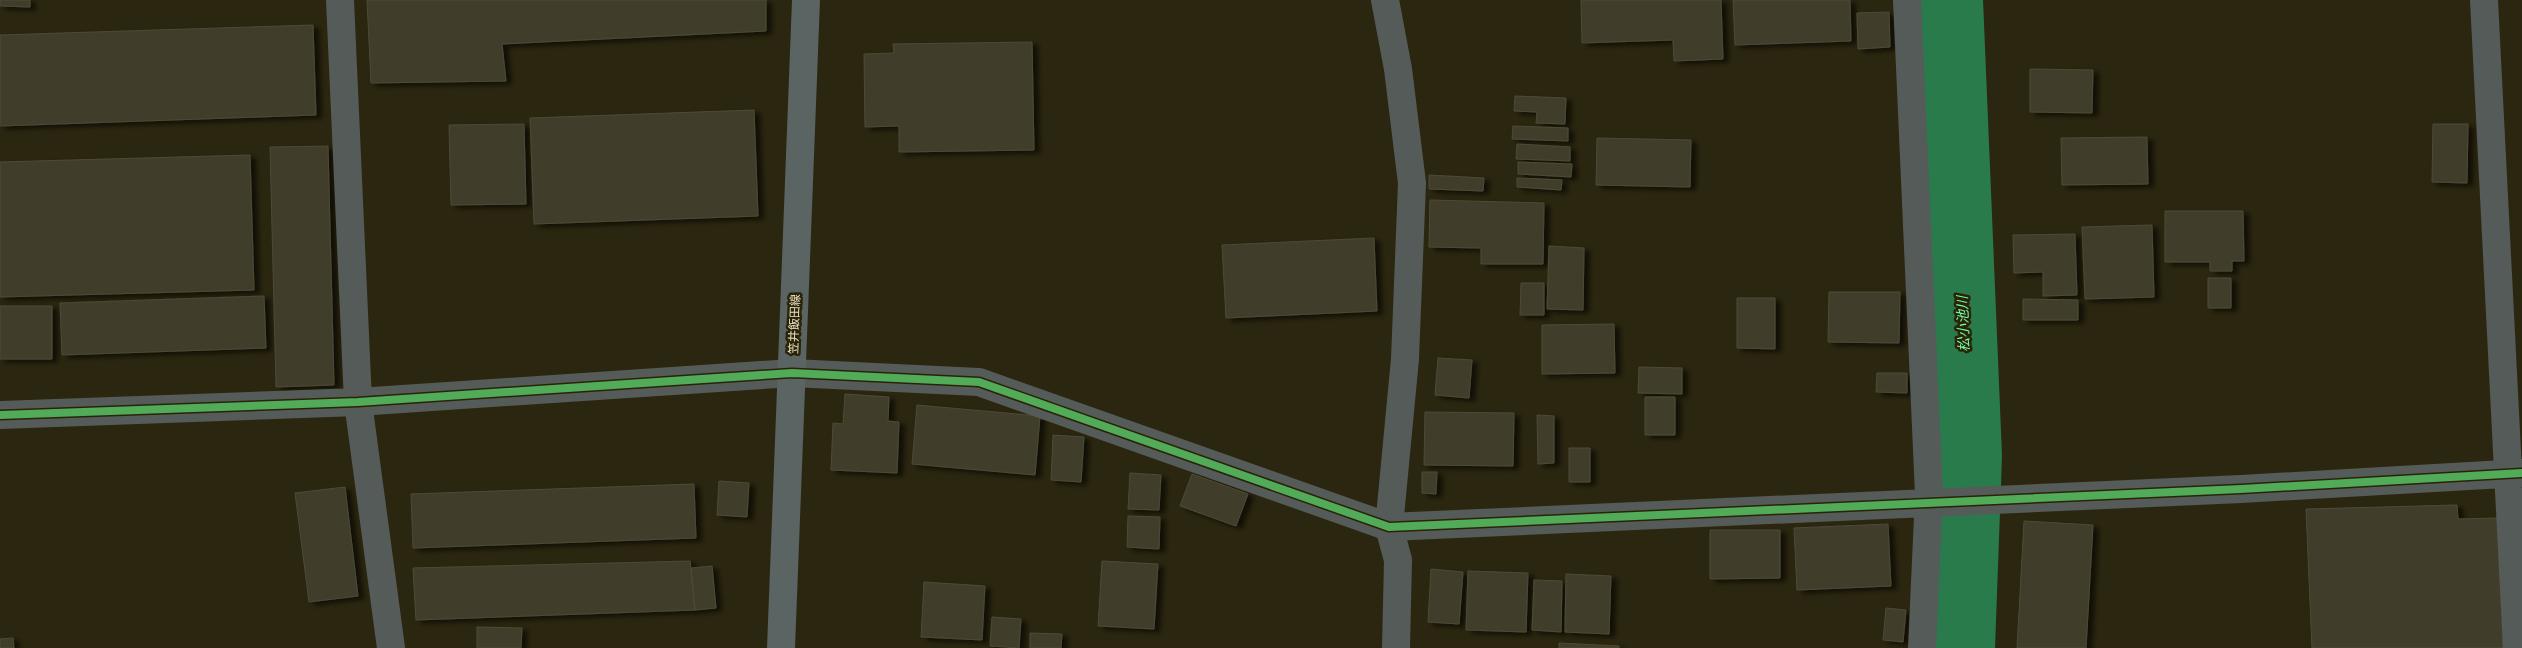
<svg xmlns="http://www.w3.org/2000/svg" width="2522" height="648" viewBox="0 0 2522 648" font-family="'PT Sans','Noto Sans JP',sans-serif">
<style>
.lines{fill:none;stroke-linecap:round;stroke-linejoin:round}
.river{stroke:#2a7b4b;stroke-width:66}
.building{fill:#3f3e2a;stroke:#4d4b37;filter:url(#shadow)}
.minor{stroke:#555b59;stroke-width:28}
.major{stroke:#596463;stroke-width:28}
.cycleway-casing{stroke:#2a2308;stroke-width:11}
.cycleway{stroke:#51ab58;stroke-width:8}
.labels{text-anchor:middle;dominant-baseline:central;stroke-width:5;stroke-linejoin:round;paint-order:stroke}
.street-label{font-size:12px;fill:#e7e0c5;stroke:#2a2308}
.water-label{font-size:14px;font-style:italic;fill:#6dffa9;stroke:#2a2308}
</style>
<defs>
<filter id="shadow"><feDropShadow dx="5.5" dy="3" stdDeviation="2.5" flood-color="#0009"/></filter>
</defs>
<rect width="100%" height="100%" fill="#2b260f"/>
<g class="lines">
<!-- river -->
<path class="river" d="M 1950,0 L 1969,456 L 1962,648"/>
</g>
<!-- building -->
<path class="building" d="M 0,0 L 30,0 L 30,7 L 0,6 Z
M 367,0 L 766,0 L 766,31 L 502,44 L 506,81 L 371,83 Z
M 1581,0 L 1721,0 L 1723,59 L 1674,61 L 1673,40 L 1582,43 Z
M 1733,0 L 1850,0 L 1851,41 L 1735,45 Z
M 1889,12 L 1890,47 L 1858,49 L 1857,13 Z
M 313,25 L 316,115 L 0,126 L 0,35 Z
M 1032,42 L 1034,150 L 899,152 L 899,126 L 865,127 L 864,54 L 894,53 L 893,44 Z
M 2030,69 L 2093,70 L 2092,113 L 2030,112 Z
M 1515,96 L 1566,98 L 1565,124 L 1536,123 L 1537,112 L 1514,111 Z
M 754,110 L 758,216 L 534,224 L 530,118 Z
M 524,124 L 526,204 L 451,205 L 449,125 Z
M 2433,124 L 2468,124 L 2467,183 L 2432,182 Z
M 1513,126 L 1568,128 L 1568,141 L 1512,139 Z
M 2147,137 L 2148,184 L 2062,185 L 2061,138 Z
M 1597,138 L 1691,140 L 1690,187 L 1596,185 Z
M 1517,144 L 1570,147 L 1570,161 L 1516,159 Z
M 328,146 L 334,385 L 276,387 L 270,147 Z
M 250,155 L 254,290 L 0,297 L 0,162 Z
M 1518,162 L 1572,164 L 1571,177 L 1518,174 Z
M 1429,175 L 1484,178 L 1483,191 L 1429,189 Z
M 1517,178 L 1562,180 L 1561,190 L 1517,187 Z
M 1430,200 L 1544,203 L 1543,264 L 1481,264 L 1481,248 L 1429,247 Z
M 2165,211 L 2243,211 L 2244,261 L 2232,261 L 2232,271 L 2210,271 L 2210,262 L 2165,262 Z
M 2152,225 L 2154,297 L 2085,299 L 2082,227 Z
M 2075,234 L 2077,295 L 2043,296 L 2043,272 L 2014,273 L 2013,235 Z
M 1374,238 L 1377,311 L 1226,318 L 1222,245 Z
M 1549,246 L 1584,248 L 1583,310 L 1547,309 Z
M 2208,278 L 2231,278 L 2231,308 L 2208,308 Z
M 1521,283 L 1544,283 L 1544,315 L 1520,315 Z
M 1829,292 L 1900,292 L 1899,343 L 1828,342 Z
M 264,296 L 266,348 L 62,355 L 60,303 Z
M 1737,298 L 1775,298 L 1775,349 L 1737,348 Z
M 2023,299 L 2078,300 L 2078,320 L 2023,320 Z
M 0,306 L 52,306 L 52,359 L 0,359 Z
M 1614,324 L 1615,373 L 1542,374 L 1542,325 Z
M 1438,358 L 1472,360 L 1469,398 L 1435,395 Z
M 1639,367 L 1682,368 L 1682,394 L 1638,393 Z
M 1877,373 L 1907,373 L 1907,393 L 1876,392 Z
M 845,394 L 889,397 L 888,421 L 899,422 L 897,473 L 831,470 L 833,423 L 843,424 Z
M 1645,397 L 1675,397 L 1675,435 L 1645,435 Z
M 917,405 L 1040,416 L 1035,475 L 912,464 Z
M 1425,412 L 1514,413 L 1513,466 L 1424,465 Z
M 1537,415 L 1554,416 L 1554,463 L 1538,464 Z
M 1053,435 L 1084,437 L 1081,482 L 1051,480 Z
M 1569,448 L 1590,448 L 1590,482 L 1569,482 Z
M 1422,472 L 1437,472 L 1436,494 L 1422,493 Z
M 1130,473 L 1161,475 L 1159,510 L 1128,509 Z
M 1192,474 L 1248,494 L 1236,526 L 1180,506 Z
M 719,481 L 749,483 L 747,517 L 717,515 Z
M 694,484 L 696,538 L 413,548 L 411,494 Z
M 345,487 L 358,596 L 309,602 L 295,493 Z
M 2457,505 L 2458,519 L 2498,518 L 2503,648 L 2312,648 L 2306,509 Z
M 1128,516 L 1160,517 L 1159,549 L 1127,547 Z
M 2024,521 L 2093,525 L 2086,648 L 2017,648 Z
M 1888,524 L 1891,586 L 1797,590 L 1794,528 Z
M 1710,530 L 1780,530 L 1780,578 L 1710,579 Z
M 690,561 L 695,610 L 416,620 L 413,568 Z
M 1102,561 L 1158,564 L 1154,629 L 1098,626 Z
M 712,566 L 716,608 L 695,610 L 691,568 Z
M 1431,569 L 1463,572 L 1459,624 L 1428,622 Z
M 1468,571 L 1528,573 L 1526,632 L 1466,630 Z
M 1566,574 L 1611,576 L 1609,634 L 1565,632 Z
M 1534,580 L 1562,581 L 1561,632 L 1532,630 Z
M 924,582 L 985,586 L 982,640 L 921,637 Z
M 1886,608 L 1906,610 L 1903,642 L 1883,640 Z
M 992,617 L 1021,619 L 1019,648 L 990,646 Z
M 477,627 L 522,628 L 521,648 L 477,648 Z
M 1030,633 L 1062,634 L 1061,648 L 1030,648 Z
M 13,638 L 14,648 L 0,648 L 0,639 Z
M 1559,643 L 1619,646 L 1619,648 L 1559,648 Z"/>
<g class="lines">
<!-- minor -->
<path class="minor" d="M 340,0 L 358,402 L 391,648
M 1385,0 L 1398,69 L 1412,183 L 1405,359 L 1389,527 L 1398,560 L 1396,648
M 1907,0 L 1929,495 L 1922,648
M 2484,0 L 2517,648
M 0,415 L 358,402 L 792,373 L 979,382 L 1389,527 L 2241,489 L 2522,473"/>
<!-- major -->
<path class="major" d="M 781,648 L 806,0"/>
<!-- cycleway casing -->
<g class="cycleway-casing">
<path id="cycleway" d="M 0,415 L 358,402 L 792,373 L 979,382 L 1389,527 L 2241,489 L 2522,473"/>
</g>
<!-- cycleway -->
<use href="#cycleway" class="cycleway"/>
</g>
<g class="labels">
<!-- street labels -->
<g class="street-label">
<text transform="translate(794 324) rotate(-88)">笠井飯田線</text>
</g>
<!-- water labels -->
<g class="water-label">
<text transform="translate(1963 324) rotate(-92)">松小池川</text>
</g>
</g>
</svg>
